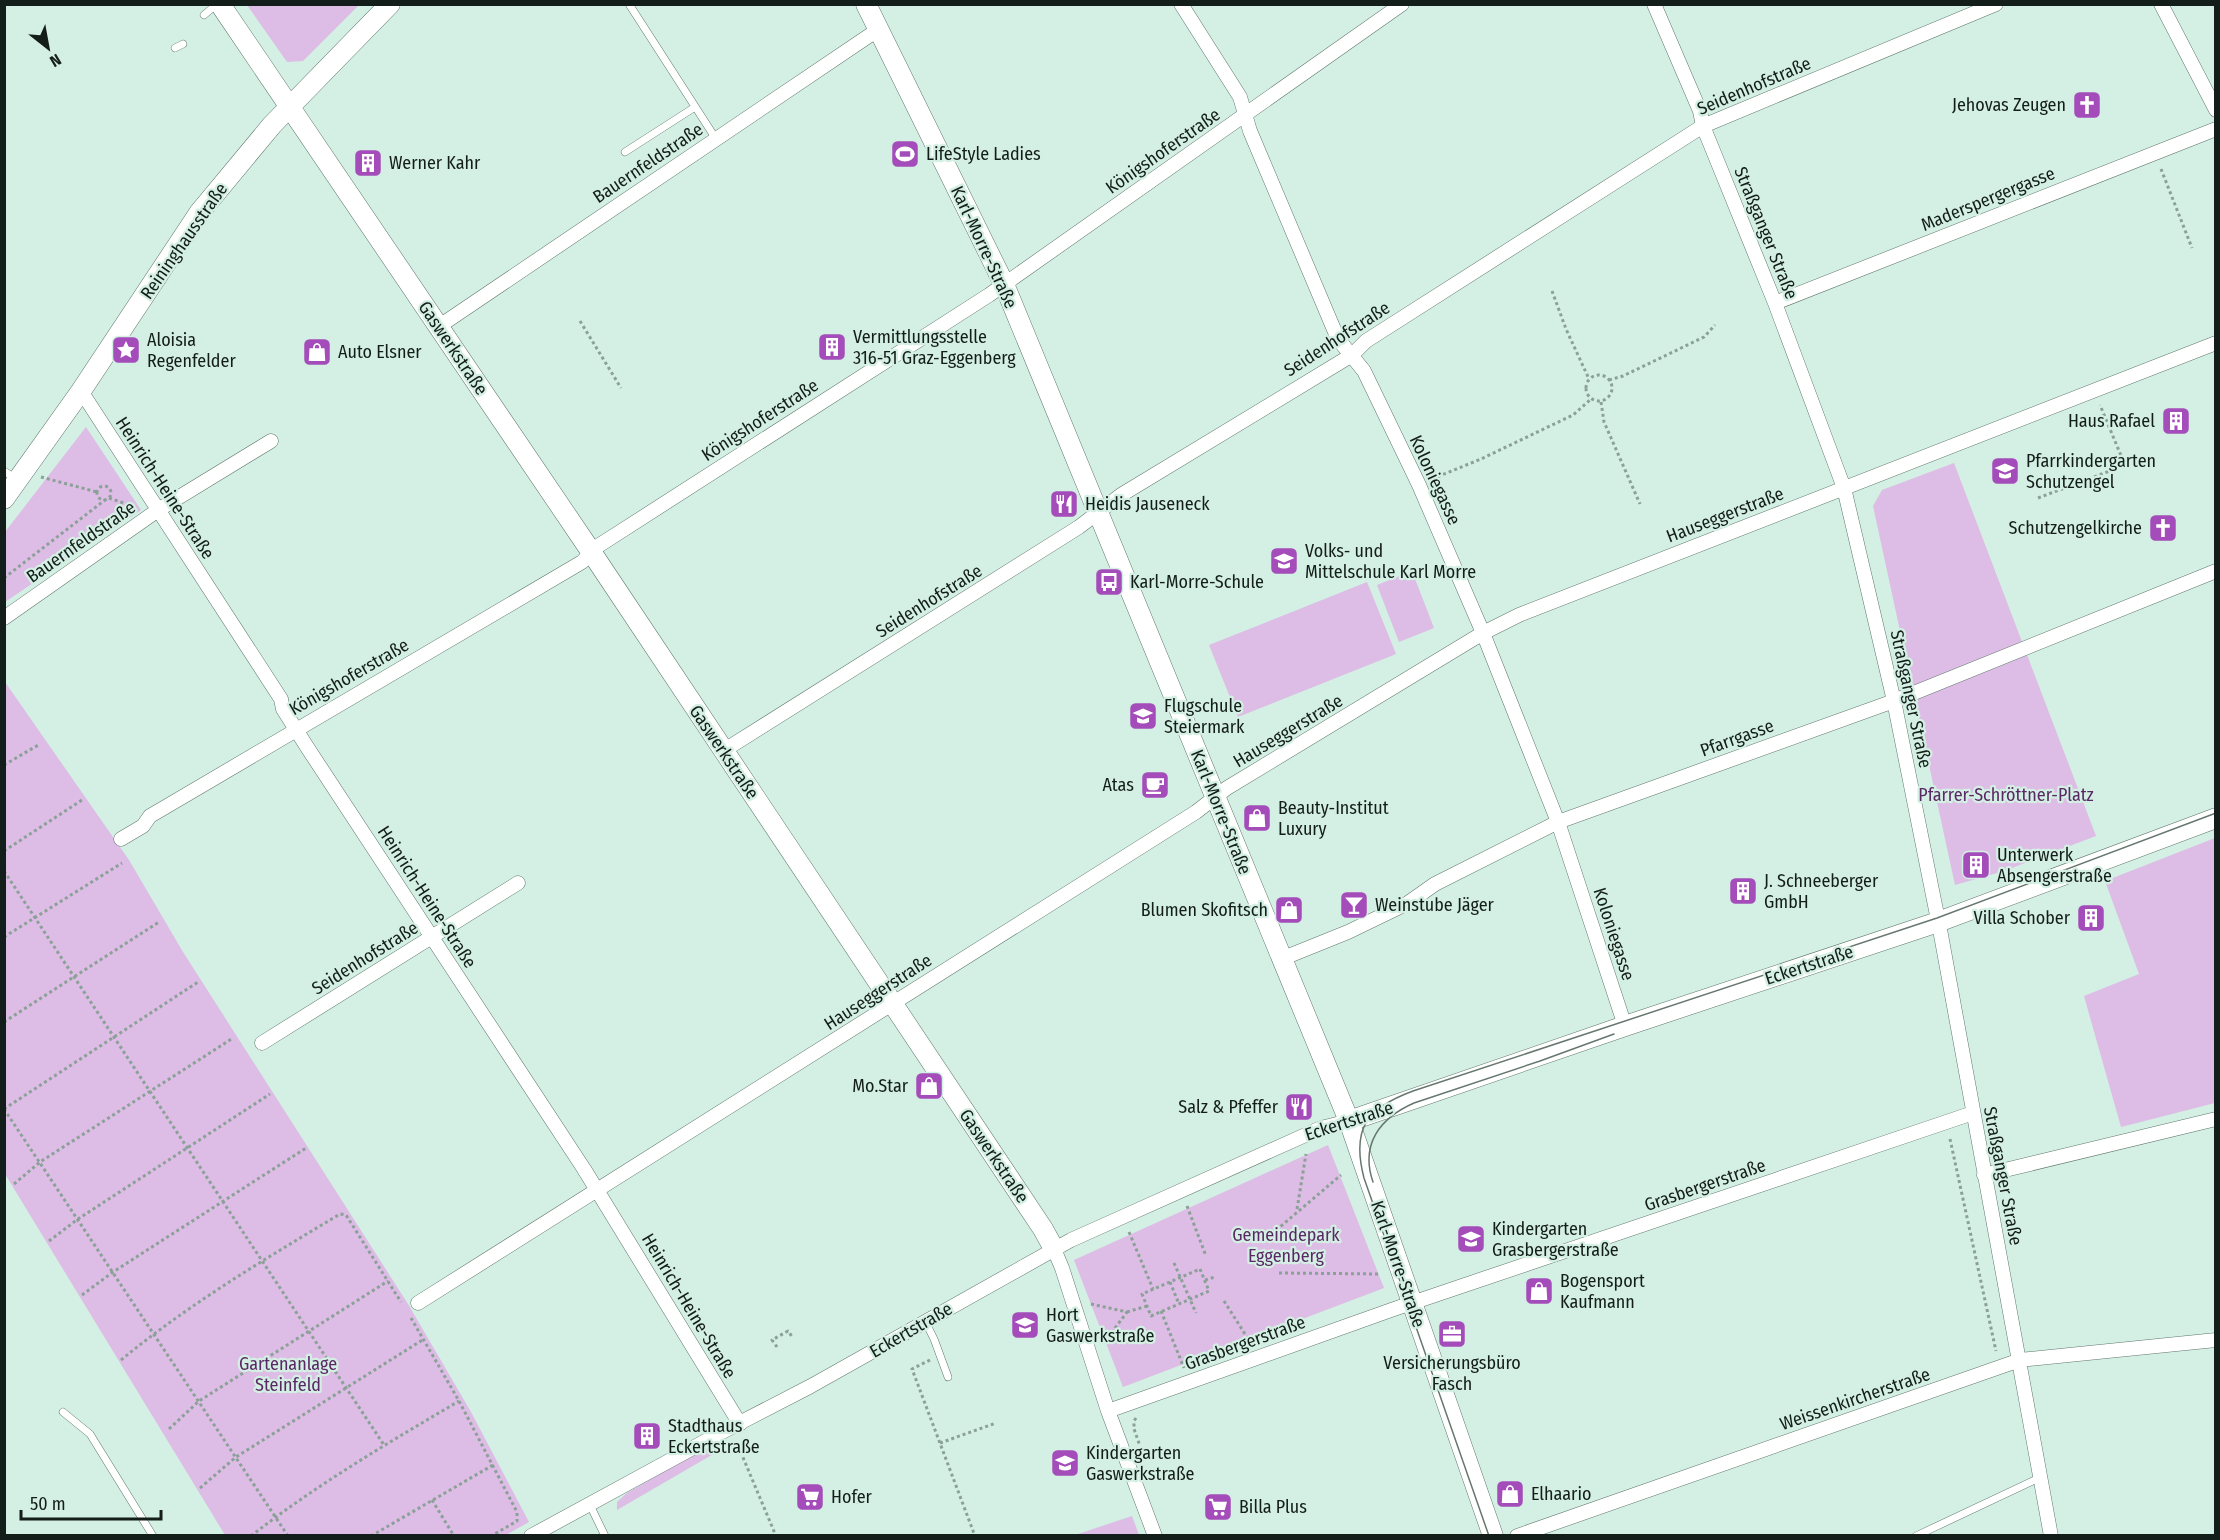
<svg xmlns="http://www.w3.org/2000/svg" width="2220" height="1540" viewBox="0 0 2220 1540" font-family="'Fira Sans Condensed',sans-serif">
<style>
.green{fill:#ddbce5}
.lines{fill:none;stroke-linecap:round;stroke-linejoin:round}
.lane-casing{stroke:#60786e;stroke-width:8}
.street-casing{stroke:#60786e;stroke-width:15}
.secondary-casing{stroke:#60786e;stroke-width:21}
.path{stroke:#8ba097;stroke-width:3;stroke-dasharray:3 3;stroke-linecap:butt}
.lane{stroke:#fff;stroke-width:7}
.street{stroke:#fff;stroke-width:14}
.secondary{stroke:#fff;stroke-width:20}
.tram{stroke:#667770;stroke-width:1.5}
.labels{text-anchor:middle;dominant-baseline:central;stroke-width:4.5;stroke-linejoin:round;paint-order:stroke}
.street-label{font-size:18px;fill:#131d19;stroke:#d4efe3}
.poi-label{font-size:18px;fill:#131d19;stroke:#d4efe3;text-anchor:start}
.park-label{font-size:18px;fill:#5a2965;stroke:#d4efe3}
</style>
<rect width="100%" height="100%" fill="#d4efe3"/>
<!-- green -->
<path class="green" d="M 247,5 L 359,5 L 303,61 L 287,62 Z
M 86,427 L 141,510 L 5,602 L 5,532 Z
M 1954,463 L 2096,836 L 2004,871 L 1955,885 L 1873,506 L 1882,490 Z
M 1412,571 L 1434,628 L 1399,642 L 1377,585 Z
M 1367,582 L 1396,654 L 1238,717 L 1209,645 Z
M 5,682 L 129,860 L 183,952 L 408,1304 L 471,1412 L 529,1522 L 504,1536 L 225,1535 L 5,1174 Z
M 2215,838 L 2215,1103 L 2121,1127 L 2084,996 L 2139,974 L 2105,881 Z
M 1328,1145 L 1384,1288 L 1123,1387 L 1074,1260 Z
M 719,1442 L 724,1444 L 722,1449 L 617,1510 L 617,1502 L 627,1493 L 711,1444 Z
M 1132,1516 L 1139,1535 L 1075,1535 Z"/>
<g class="lines">
<!-- lane casing -->
<g class="lane-casing">
<path id="lane" d="M 629,4 L 716,139
M 204,15 L 217,4
M 175,48 L 183,44
M 625,152 L 695,107
M 4,471 L 16,479
M 925,1321 L 934,1339 L 948,1377
M 63,1412 L 90,1434 L 153,1536
M 589,1503 L 605,1536
M 1916,1536 L 2041,1477"/>
</g>
<!-- street casing -->
<g class="street-casing">
<path id="street" d="M 1181,4 L 1240,97 L 1250,131 L 1338,339 L 1364,371 L 1419,485 L 1483,633 L 1558,822 L 1625,1026
M 1654,4 L 1700,111 L 1703,126 L 1775,303 L 1844,488 L 1894,701 L 1941,935 L 2051,1536
M 2161,4 L 2216,110
M 1775,303 L 2216,129
M 438,327 L 879,29
M 81,391 L 281,699 L 283,709 L 307,747 L 584,1169 L 740,1424
M 4,618 L 158,510 L 271,441
M 723,751 L 1079,527 L 1121,495 L 1352,355 L 1366,341 L 1703,126 L 1996,4
M 121,839 L 143,826 L 150,816 L 162,809 L 582,562 L 598,546 L 989,295 L 1402,4
M 1281,959 L 1348,932 L 1408,903 L 1435,884 L 1558,822 L 1894,701 L 2216,571
M 262,1043 L 518,883
M 1984,1175 L 2216,1119
M 1054,1249 L 1062,1268 L 1108,1411 L 1155,1536
M 418,1303 L 1196,812 L 1227,788 L 1483,633 L 1519,615 L 2216,343
M 1108,1411 L 1394,1309 L 1973,1113
M 531,1536 L 724,1431 L 811,1386 L 1071,1240 L 1321,1128 L 1349,1121
M 1517,1536 L 2020,1360 L 2216,1340"/>
</g>
<!-- secondary casing -->
<g class="secondary-casing">
<path id="secondary" d="M 220,4 L 592,553 L 1043,1229 L 1054,1249
M 866,4 L 1004,284 L 1349,1121 L 1493,1536
M 4,499 L 81,391 L 199,213 L 272,125 L 390,4
M 1349,1121 L 1625,1026 L 1938,922 L 2216,818"/>
</g>
<!-- path -->
<path class="path" d="M 2161,169 L 2192,248
M 1552,291 L 1566,329 L 1589,379
M 580,321 L 621,388
M1586 388a13 13 0 1 1 26 0a13 13 0 1 1-26 0Z
M 1609,380 L 1623,376 L 1704,337 L 1715,325
M 1601,402 L 1604,422 L 1640,504
M 41,477 L 97,492
M 1432,479 L 1481,459 L 1573,415 L 1591,399
M97 493a7 7 0 1 1 14 0a7 7 0 1 1-14 0Z
M 109,498 L 135,507
M 2038,498 L 2123,466 L 2122,458 L 2100,405
M 4,578 L 105,500
M 4,765 L 40,744
M 4,851 L 82,800
M 4,871 L 384,1445
M 4,937 L 122,863
M 4,1022 L 159,922
M 4,1109 L 288,1536
M 4,1109 L 198,982
M 1950,1139 L 1996,1351
M 14,1184 L 40,1162 L 233,1038
M 1187,1206 L 1206,1256
M 1297,1209 L 1306,1154
M 1129,1232 L 1153,1289
M 1267,1238 L 1341,1175
M 49,1241 L 78,1219 L 270,1094
M 1174,1263 L 1196,1313
M 1200,1269 L 1209,1291 L 1151,1316 L 1142,1294 Z
M 1279,1273 L 1380,1274
M 1205,1280 L 1215,1277
M 1170,1282 L 1179,1304
M 82,1295 L 113,1272 L 306,1148
M 1224,1301 L 1252,1345
M 1091,1304 L 1127,1312 L 1104,1343
M 1161,1311 L 1184,1368
M 1127,1312 L 1147,1306
M 411,1318 L 459,1401 L 517,1512 L 517,1521 L 491,1536
M 777,1347 L 772,1340 L 788,1331 L 793,1338
M 121,1360 C 189,1304 265,1259 340,1214 L 346,1215 L 401,1302
M 930,1360 L 912,1369 L 975,1536
M 1136,1418 L 1134,1421 L 1134,1429 L 1140,1446
M 169,1429 L 199,1401 L 388,1281
M 733,1443 L 739,1448 L 776,1536
M 940,1443 L 996,1423
M 200,1488 L 236,1457 L 424,1339
M 432,1500 L 454,1536
M 855,1503 L 869,1498
M 251,1536 C 316,1485 388,1443 459,1401
M 371,1536 L 493,1465"/>
<!-- lane -->
<use href="#lane" class="lane"/>
<!-- street -->
<use href="#street" class="street"/>
<!-- secondary -->
<use href="#secondary" class="secondary"/>
<!-- tram -->
<path class="tram" d="M 1373,1182 C 1360,1144 1380,1118 1414,1103 L 1540,1061 L 1614,1034
M 1489,1536 L 1364,1178 C 1351,1128 1367,1108 1413,1091 L 1937,918 L 2216,813"/>
</g>
<!-- icons -->
<defs>
<g id="church-square" transform="scale(1.5)"><rect x="-9" y="-9" width="18" height="18" rx="4" fill="#a44cb9" stroke="#d4efe3"/><path d="M-1.2-6h2.4v3.5h3.3v2.4h-3.3V6h-2.4V-.1h-3.3v-2.4h3.3Z" fill="#fff"/></g>
<g id="stadium-square" transform="scale(1.5)"><rect x="-9" y="-9" width="18" height="18" rx="4" fill="#a44cb9" stroke="#d4efe3"/><path d="M0-5a6.5 5 0 1 0 0 10a6.5 5 0 1 0 0-10ZM-3.5-1.8h7v3.6h-7Z" fill="#fff"/></g>
<g id="building-square" transform="scale(1.5)"><rect x="-9" y="-9" width="18" height="18" rx="4" fill="#a44cb9" stroke="#d4efe3"/><path d="M-4-6H4V6H1V3H-1V6H-4ZM-2.5-4.3h1.7v1.8h-1.7ZM.8-4.3h1.7v1.8H.8ZM-2.5-1h1.7V.8h-1.7ZM.8-1h1.7V.8H.8Z" fill="#fff"/></g>
<g id="sight-square" transform="scale(1.5)"><rect x="-9" y="-9" width="18" height="18" rx="4" fill="#a44cb9" stroke="#d4efe3"/><path d="M0-6L1.8-2.2L6-1.7L2.9 1.2L3.7 5.4L0 3.3L-3.7 5.4L-2.9 1.2L-6-1.7L-1.8-2.2Z" fill="#fff"/></g>
<g id="shop-square" transform="scale(1.5)"><rect x="-9" y="-9" width="18" height="18" rx="4" fill="#a44cb9" stroke="#d4efe3"/><path d="M-5-2.5h2.3a2.7 3.5 0 0 1 5.4 0H5L5.5 6h-11ZM-1.5-2.5h3a1.5 2.3 0 0 0-3 0Z" fill="#fff"/></g>
<g id="school-square" transform="scale(1.5)"><rect x="-9" y="-9" width="18" height="18" rx="4" fill="#a44cb9" stroke="#d4efe3"/><path d="M0-5L7-2L0 1L-7-2ZM-4 1L0 2.5L4 1V4Q0 6-4 4Z" fill="#fff"/></g>
<g id="restaurant-square" transform="scale(1.5)"><rect x="-9" y="-9" width="18" height="18" rx="4" fill="#a44cb9" stroke="#d4efe3"/><path d="M-5-6h1v4h1v-4h1v4h1v-4h1v5L-1.5 .5V6h-2V.5L-5-1ZM5-6V6H3V1.5H1.5Q1.5-4 5-6Z" fill="#fff"/></g>
<g id="bus-square" transform="scale(1.5)"><rect x="-9" y="-9" width="18" height="18" rx="4" fill="#a44cb9" stroke="#d4efe3"/><path d="M-5-6H5V4H4V6H2V4H-2V6H-4V4H-5ZM-3.5-4V0h7V-4ZM-3.5 1.2v1.5H-2V1.2ZM2 1.2v1.5H3.5V1.2Z" fill="#fff"/></g>
<g id="cafe-square" transform="scale(1.5)"><rect x="-9" y="-9" width="18" height="18" rx="4" fill="#a44cb9" stroke="#d4efe3"/><path d="M-5.5-4.5H6V0H3Q3 3.5 0 3.5H-2.5Q-5.5 3.5-5.5 0ZM3-3.2v2h1.7v-2ZM-6 4.5H4V6H-6Z" fill="#fff"/></g>
<g id="bar-square" transform="scale(1.5)"><rect x="-9" y="-9" width="18" height="18" rx="4" fill="#a44cb9" stroke="#d4efe3"/><path d="M-6-5H6L.8 .8V4.5H3.5V6h-7V4.5H-.8V.8Z" fill="#fff"/></g>
<g id="office-square" transform="scale(1.5)"><rect x="-9" y="-9" width="18" height="18" rx="4" fill="#a44cb9" stroke="#d4efe3"/><path d="M-6-3h4V-5.5h4V-3h4V5H-6ZM-1-4.5V-3h2v-1.5ZM-6 0V1H6V0Z" fill="#fff"/></g>
<g id="supermarket-square" transform="scale(1.5)"><rect x="-9" y="-9" width="18" height="18" rx="4" fill="#a44cb9" stroke="#d4efe3"/><path d="M-6-5.5h2.5l.6 2H6L4.5 2H-2.5L-4.4-4H-6ZM-1.5 3.2a1.3 1.3 0 1 0 .1 0ZM3 3.2a1.3 1.3 0 1 0 .1 0Z" fill="#fff"/></g>
</defs>
<g fill-rule="evenodd">
<use href="#church-square" x="2087" y="105"/>
<use href="#stadium-square" x="905" y="154"/>
<use href="#building-square" x="368" y="163"/>
<use href="#building-square" x="832" y="347"/>
<use href="#sight-square" x="126" y="350"/>
<use href="#shop-square" x="317" y="352"/>
<use href="#building-square" x="2176" y="421"/>
<use href="#school-square" x="2005" y="471"/>
<use href="#restaurant-square" x="1064" y="504"/>
<use href="#church-square" x="2163" y="528"/>
<use href="#school-square" x="1284" y="561"/>
<use href="#bus-square" x="1109" y="582"/>
<use href="#school-square" x="1143" y="716"/>
<use href="#cafe-square" x="1155" y="785"/>
<use href="#shop-square" x="1257" y="818"/>
<use href="#building-square" x="1976" y="865"/>
<use href="#building-square" x="1743" y="891"/>
<use href="#bar-square" x="1354" y="905"/>
<use href="#shop-square" x="1289" y="910"/>
<use href="#building-square" x="2091" y="918"/>
<use href="#shop-square" x="929" y="1086"/>
<use href="#restaurant-square" x="1299" y="1107"/>
<use href="#school-square" x="1471" y="1239"/>
<use href="#shop-square" x="1539" y="1291"/>
<use href="#school-square" x="1025" y="1325"/>
<use href="#office-square" x="1452" y="1334"/>
<use href="#building-square" x="647" y="1436"/>
<use href="#school-square" x="1065" y="1463"/>
<use href="#shop-square" x="1510" y="1494"/>
<use href="#supermarket-square" x="810" y="1497"/>
<use href="#supermarket-square" x="1218" y="1507"/>
</g>
<g class="labels">
<!-- street labels -->
<g class="street-label">
<text transform="translate(1754 86) rotate(-23)">Seidenhofstraße</text>
<text transform="translate(1163 151) rotate(-35)">Königshoferstraße</text>
<text transform="translate(648 163) rotate(-34)">Bauernfeldstraße</text>
<text transform="translate(1988 199) rotate(-22)">Maderspergergasse</text>
<text transform="translate(1766 233) rotate(68)">Straßganger Straße</text>
<text transform="translate(184 241) rotate(-55)">Reininghausstraße</text>
<text transform="translate(984 247) rotate(65)">Karl-Morre-Straße</text>
<text transform="translate(1337 339) rotate(-33)">Seidenhofstraße</text>
<text transform="translate(453 348) rotate(56)">Gaswerkstraße</text>
<text transform="translate(760 420) rotate(-33)">Königshoferstraße</text>
<text transform="translate(1435 480) rotate(65)">Koloniegasse</text>
<text transform="translate(165 488) rotate(57)">Heinrich-Heine-Straße</text>
<text transform="translate(1725 515) rotate(-21)">Hauseggerstraße</text>
<text transform="translate(81 542) rotate(-35)">Bauernfeldstraße</text>
<text transform="translate(929 601) rotate(-32)">Seidenhofstraße</text>
<text transform="translate(349 677) rotate(-30)">Königshoferstraße</text>
<text transform="translate(1911 699) rotate(78)">Straßganger Straße</text>
<text transform="translate(1288 731) rotate(-31)">Hauseggerstraße</text>
<text transform="translate(1737 738) rotate(-20)">Pfarrgasse</text>
<text transform="translate(724 752) rotate(56)">Gaswerkstraße</text>
<text transform="translate(1221 812) rotate(68)">Karl-Morre-Straße</text>
<text transform="translate(427 897) rotate(57)">Heinrich-Heine-Straße</text>
<text transform="translate(1614 934) rotate(72)">Koloniegasse</text>
<text transform="translate(365 958) rotate(-32)">Seidenhofstraße</text>
<text transform="translate(1809 965) rotate(-18)">Eckertstraße</text>
<text transform="translate(878 992) rotate(-33)">Hauseggerstraße</text>
<text transform="translate(1349 1121) rotate(-18)">Eckertstraße</text>
<text transform="translate(994 1156) rotate(56)">Gaswerkstraße</text>
<text transform="translate(2003 1176) rotate(79)">Straßganger Straße</text>
<text transform="translate(1705 1185) rotate(-19)">Grasbergerstraße</text>
<text transform="translate(1398 1264) rotate(71)">Karl-Morre-Straße</text>
<text transform="translate(689 1306) rotate(59)">Heinrich-Heine-Straße</text>
<text transform="translate(911 1330) rotate(-30)">Eckertstraße</text>
<text transform="translate(1245 1343) rotate(-20)">Grasbergerstraße</text>
<text transform="translate(1855 1399) rotate(-19)">Weissenkircherstraße</text>
</g>
<!-- poi labels -->
<g class="poi-label">
<text x="2066" y="105" text-anchor="end">Jehovas Zeugen</text>
<text x="926" y="154">LifeStyle Ladies</text>
<text x="389" y="163">Werner Kahr</text>
<text x="853" y="337">Vermittlungsstelle<tspan x="853" dy="21">316-51 Graz-Eggenberg</tspan></text>
<text x="147" y="340">Aloisia<tspan x="147" dy="21">Regenfelder</tspan></text>
<text x="338" y="352">Auto Elsner</text>
<text x="2155" y="421" text-anchor="end">Haus Rafael</text>
<text x="2026" y="461">Pfarrkindergarten<tspan x="2026" dy="21">Schutzengel</tspan></text>
<text x="1085" y="504">Heidis Jauseneck</text>
<text x="2142" y="528" text-anchor="end">Schutzengelkirche</text>
<text x="1305" y="551">Volks- und<tspan x="1305" dy="21">Mittelschule Karl Morre</tspan></text>
<text x="1130" y="582">Karl-Morre-Schule</text>
<text x="1164" y="706">Flugschule<tspan x="1164" dy="21">Steiermark</tspan></text>
<text x="1134" y="785" text-anchor="end">Atas</text>
<text x="1278" y="808">Beauty-Institut<tspan x="1278" dy="21">Luxury</tspan></text>
<text x="1997" y="855">Unterwerk<tspan x="1997" dy="21">Absengerstraße</tspan></text>
<text x="1764" y="881">J. Schneeberger<tspan x="1764" dy="21">GmbH</tspan></text>
<text x="1375" y="905">Weinstube Jäger</text>
<text x="1268" y="910" text-anchor="end">Blumen Skofitsch</text>
<text x="2070" y="918" text-anchor="end">Villa Schober</text>
<text x="908" y="1086" text-anchor="end">Mo.Star</text>
<text x="1278" y="1107" text-anchor="end">Salz &amp; Pfeffer</text>
<text x="1492" y="1229">Kindergarten<tspan x="1492" dy="21">Grasbergerstraße</tspan></text>
<text x="1560" y="1281">Bogensport<tspan x="1560" dy="21">Kaufmann</tspan></text>
<text x="1046" y="1315">Hort<tspan x="1046" dy="21">Gaswerkstraße</tspan></text>
<text x="1452" y="1363" text-anchor="middle">Versicherungsbüro<tspan x="1452" dy="21">Fasch</tspan></text>
<text x="668" y="1426">Stadthaus<tspan x="668" dy="21">Eckertstraße</tspan></text>
<text x="1086" y="1453">Kindergarten<tspan x="1086" dy="21">Gaswerkstraße</tspan></text>
<text x="1531" y="1494">Elhaario</text>
<text x="831" y="1497">Hofer</text>
<text x="1239" y="1507">Billa Plus</text>
</g>
<!-- park labels -->
<g class="park-label">
<text x="2006" y="795">Pfarrer-Schröttner-Platz</text>
<text x="1286" y="1235">Gemeindepark<tspan x="1286" dy="21">Eggenberg</tspan></text>
<text x="288" y="1364">Gartenanlage<tspan x="288" dy="21">Steinfeld</tspan></text>
</g>
</g>
<!-- border -->
<rect width="2220" height="1540" fill="none" stroke="#131d19" stroke-width="12"/>
<!-- north arrow -->
<g transform="translate(48 48) rotate(149)" stroke="#d4efe3" stroke-width="4.5" paint-order="stroke">
<path d="M0-4.5L10 22L0 15L-10 22Z" fill="#131d19"/>
<text y="-9" font-size="16" font-weight="bold" text-anchor="middle" fill="#131d19">N</text>
</g>
<!-- scale -->
<path d="M21 1510v9h140v-9" fill="none" stroke="#131d19" stroke-width="3"/>
<text x="30" y="1510" font-size="18" fill="#131d19" stroke="#d4efe3" stroke-width="4.5" paint-order="stroke">50 m</text>
</svg>
